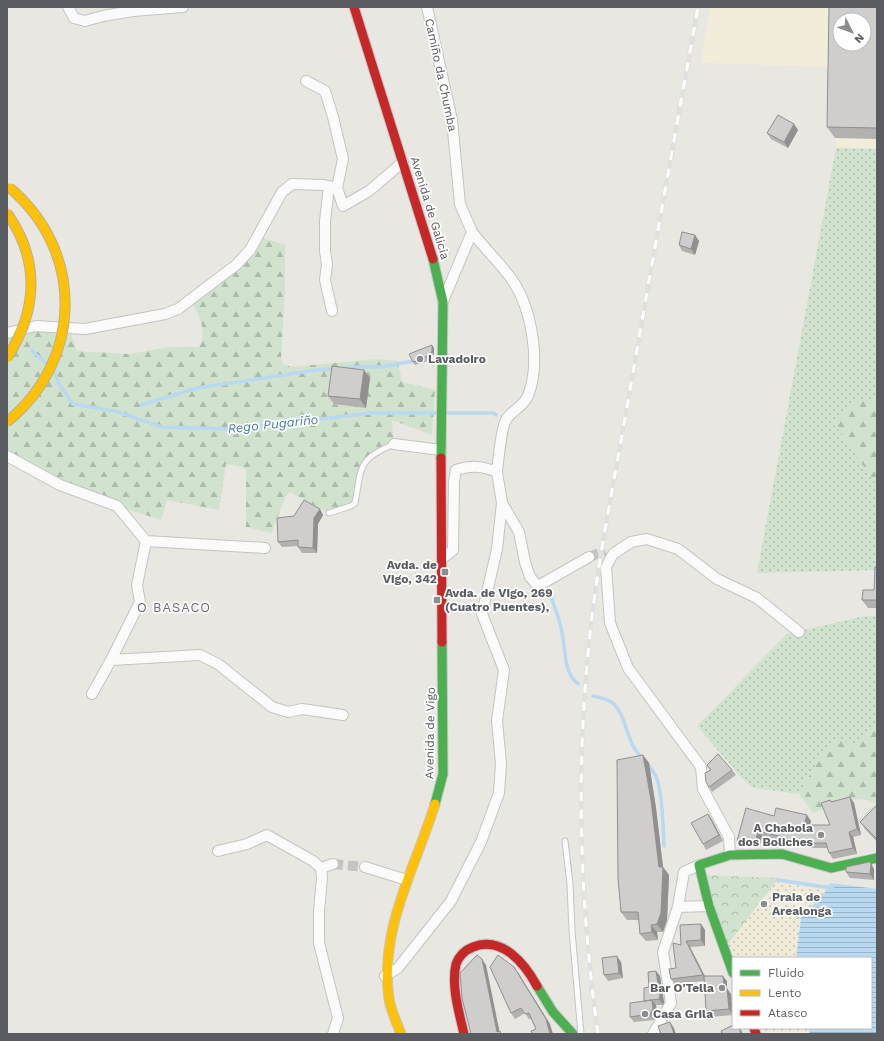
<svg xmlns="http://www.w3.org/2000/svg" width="884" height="1041" viewBox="0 0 884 1041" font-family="'Work Sans',sans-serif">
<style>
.commercial{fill:#f2ecdb;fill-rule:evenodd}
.grass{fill:url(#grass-dots)}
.forest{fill:url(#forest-firs)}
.sand{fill:url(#sand-dots)}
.park{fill:url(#park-crowns)}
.water{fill:url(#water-rules)}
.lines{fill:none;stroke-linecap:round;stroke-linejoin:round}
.stream{stroke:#b8d9f0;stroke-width:3.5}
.street-tunnel{stroke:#c4c4c2;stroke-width:10;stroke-dasharray:10 5;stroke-linecap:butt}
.lane-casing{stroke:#c4c4c3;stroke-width:7}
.street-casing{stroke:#c4c4c3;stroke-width:12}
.fast-casing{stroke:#c5c6c5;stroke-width:11}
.slow-casing{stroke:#c5c6c5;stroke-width:11}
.jam-casing{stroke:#c5c6c5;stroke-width:11}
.lane{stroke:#fcfbfb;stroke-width:5}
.street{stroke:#fcfbfb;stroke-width:10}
.fast{stroke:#4caf50;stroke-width:9}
.slow{stroke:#ffc107;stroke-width:9}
.jam{stroke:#c62828;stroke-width:9}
.rail-casing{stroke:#e0e0df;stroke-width:4.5}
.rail{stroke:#fff;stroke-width:3;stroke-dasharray:9;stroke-linecap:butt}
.slow-bridge-casing{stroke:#bbaf93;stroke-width:11;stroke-linecap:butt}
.slow-bridge{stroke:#ffc107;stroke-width:9}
.wall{fill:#b2b1af}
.shaded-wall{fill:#91908f}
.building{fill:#cfcecc;stroke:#91908f;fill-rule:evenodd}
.poi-dot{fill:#8b8d8e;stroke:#fff;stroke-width:1.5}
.labels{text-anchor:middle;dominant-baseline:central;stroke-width:3.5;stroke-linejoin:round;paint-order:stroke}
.street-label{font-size:12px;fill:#595c60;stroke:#fff}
.poi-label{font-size:12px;font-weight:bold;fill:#595c60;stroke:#fff;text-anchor:start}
.water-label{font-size:13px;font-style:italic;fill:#477aae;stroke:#fff}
.neighbourhood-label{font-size:13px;letter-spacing:1px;fill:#6a6e72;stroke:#fff}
</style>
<defs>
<pattern id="grass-dots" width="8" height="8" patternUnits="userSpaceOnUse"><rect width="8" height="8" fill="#d1e3ce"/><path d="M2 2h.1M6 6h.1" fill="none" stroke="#adbbab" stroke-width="1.8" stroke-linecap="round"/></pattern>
<pattern id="forest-firs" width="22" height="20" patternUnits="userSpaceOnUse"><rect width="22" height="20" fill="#d1e3ce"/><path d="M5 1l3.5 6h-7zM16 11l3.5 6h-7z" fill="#adbbab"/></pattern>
<pattern id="sand-dots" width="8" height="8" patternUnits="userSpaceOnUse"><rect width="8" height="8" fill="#f0ead8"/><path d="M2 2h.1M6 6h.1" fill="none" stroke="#c5c1b3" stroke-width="1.8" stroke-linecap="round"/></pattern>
<pattern id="park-crowns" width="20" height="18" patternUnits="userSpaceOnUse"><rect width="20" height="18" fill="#d1e3ce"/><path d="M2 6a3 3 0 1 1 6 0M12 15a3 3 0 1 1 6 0" fill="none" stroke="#adbbab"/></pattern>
<pattern id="water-rules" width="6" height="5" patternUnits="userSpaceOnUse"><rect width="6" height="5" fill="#b8d9f0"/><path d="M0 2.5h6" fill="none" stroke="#99b3c6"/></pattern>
</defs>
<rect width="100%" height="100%" fill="#e8e7e2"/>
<!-- commercial -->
<path class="commercial" d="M 710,7 L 877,7 L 877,149 L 836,148 L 836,67 L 701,63 ZM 840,20 L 864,20 L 864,44 L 840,44 Z"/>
<!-- grass -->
<path class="grass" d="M 836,148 L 877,149 L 877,570 L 757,573 Z
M 877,616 L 877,726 L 859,744 L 820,757 L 799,794 L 754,788 L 741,777 L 697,726 L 787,634 L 860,617 Z"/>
<!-- forest -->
<path class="forest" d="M 258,236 L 285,245 L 285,292 L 281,358 L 283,364 L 291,367 L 377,359 L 398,361 L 402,382 L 435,390 L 432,435 L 392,420 L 394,444 L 364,462 L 355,503 L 329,513 L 290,492 L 286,496 L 271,533 L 246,527 L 246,470 L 242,467 L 226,464 L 219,510 L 167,500 L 161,520 L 117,506 L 7,456 L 7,333 L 69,328 L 77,351 L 129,354 L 170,347 L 199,347 C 208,331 199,315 190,300 L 236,265 Z
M 861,399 L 877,399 L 877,482 L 874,482 L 834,422 Z
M 877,726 L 877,818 L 865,829 L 864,815 L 876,803 C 856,793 833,806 813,813 L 799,794 L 820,757 L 837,740 L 859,744 Z"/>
<!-- sand -->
<path class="sand" d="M 779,878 L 777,882 L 827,890 L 801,918 L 796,958 L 733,958 L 727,945 Z
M 759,1028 L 808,1028 L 810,1034 L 762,1034 Z"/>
<!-- park -->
<path class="park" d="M 706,875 L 779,878 L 727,945 Z"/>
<!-- water -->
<path class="water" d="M 830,883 L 877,889 L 877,1034 L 810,1034 L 808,1028 L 871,1028 L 871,958 L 796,958 L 801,918 L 827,890 Z"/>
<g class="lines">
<!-- stream -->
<path class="stream" d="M 32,351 L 46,363
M 55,374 L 59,384 L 73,404 L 115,411 L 162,427 L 237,429 L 371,413 L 437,413
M 141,405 L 197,388 L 317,370 L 357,367 L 382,367 L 413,361
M 444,413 L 494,413 L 496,415
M 549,592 C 554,605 560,619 562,633 C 566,650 563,672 578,684
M 593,696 C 599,697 607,699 613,703 C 626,715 626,739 637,752 C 645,762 654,769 658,782 C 663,803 663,824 664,846
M 778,880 L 832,888"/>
<!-- street-tunnel -->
<path class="street-tunnel" d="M 589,557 L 605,551
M 333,864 L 365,867"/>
<!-- lane casing -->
<g class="lane-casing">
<path id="lane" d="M 329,513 L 351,506 L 355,503 C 362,466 357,460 394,444
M 565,841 L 570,884 L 572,931 L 581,1034"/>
</g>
<!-- street casing -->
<g class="street-casing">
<path id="street" d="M 68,7 L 74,18 L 85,21 L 103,16 L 133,11 L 183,7
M 427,7 L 452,120 L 460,204 L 472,232 L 443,301
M 306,81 L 325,91 L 333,117 L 343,159 L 337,188
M 329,186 L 325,221 L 325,251 L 327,265 L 325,280 L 332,311
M 472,232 C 485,249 501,264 513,281 C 532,310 541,363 528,396 C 523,407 511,411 506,420 C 502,426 498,462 497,472
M 7,333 L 36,326 L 85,329 L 165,314 L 178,309 L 236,265 L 250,250 L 282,192 L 292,184 L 324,185 L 337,188 L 343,206 L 369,191 L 403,162
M 394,444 L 441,450
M 7,456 L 60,485 L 117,506 L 146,541 L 137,585 L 140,602 L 111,660 L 92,694
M 146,541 L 265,548
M 443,558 L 453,550 L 454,481 L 456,470 C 472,465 482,466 497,472 L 502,503 L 519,532 L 525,562 L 530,577 L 538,586 L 589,557
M 111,660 L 200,655 L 218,664 L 272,707 L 288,712 L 302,709 L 343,715
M 218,851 L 247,844 L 267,835 L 313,861 L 321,868 L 322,878 L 319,911 L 319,943 L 338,1018 L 333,1034
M 730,855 L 729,837 L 703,789 L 701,767 L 628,668 L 610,623 L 606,567 L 613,554 L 631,542 L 647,539 L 678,549 L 717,579 L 757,598 L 799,632
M 365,867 L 407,880
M 321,868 L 333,864
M 678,907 L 709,906
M 385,976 L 398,968 L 451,901 L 481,842 L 499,793 L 501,764 L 497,721 L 504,670 L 482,614 L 497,549 L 502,503
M 653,1034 L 671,1003 L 663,952 L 678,907 L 684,872 L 699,865"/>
</g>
<!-- fast casing -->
<g class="fast-casing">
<path id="fast" d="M 433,259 L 443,302 L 441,458
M 435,804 L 443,774 L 442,642
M 733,973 L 709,906 L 699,865 L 730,855 L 782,854 L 831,868 L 877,858
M 537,986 L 553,1012 L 573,1034"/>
</g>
<!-- slow casing -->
<g class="slow-casing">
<path id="slow" d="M 401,1034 C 397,1023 391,1011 389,999 C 379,929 415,869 435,804"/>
</g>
<!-- jam casing -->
<g class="jam-casing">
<path id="jam" d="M 354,7 L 433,259
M 441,458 L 442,642
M 754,1028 L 756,1034
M 464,1034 C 459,1012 451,986 456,964 C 459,956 465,950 473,947 C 502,935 525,964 537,986"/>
</g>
<!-- lane -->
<use href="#lane" class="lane"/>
<!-- street -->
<use href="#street" class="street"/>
<!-- fast -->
<use href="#fast" class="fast"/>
<!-- slow -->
<use href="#slow" class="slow"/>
<!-- jam -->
<use href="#jam" class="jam"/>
<!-- rail casing -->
<g class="rail-casing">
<path id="rail" d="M 598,1034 C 581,912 576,788 587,665 C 594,578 612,493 627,407 C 650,274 674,140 698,7"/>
</g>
<!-- rail -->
<use href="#rail" class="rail"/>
<!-- slow-bridge casing -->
<g class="slow-bridge-casing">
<path id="slow-bridge" d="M 7,213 C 40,260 38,310 7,358
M 7,422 C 83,360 85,252 10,188"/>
</g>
<!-- slow-bridge -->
<use href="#slow-bridge" class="slow-bridge"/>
</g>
<!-- wall -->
<path class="wall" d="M 877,7 L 877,139 L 835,138 L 827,127 Z
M 794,124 L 798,130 L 788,148 L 771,139 L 767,133 Z
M 695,235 L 699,241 L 695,255 L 682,251 L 679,245 Z
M 434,348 L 434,355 L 425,362 L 415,365 L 413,362 Z
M 370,378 L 366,408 L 334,404 L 328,396 Z
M 320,509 L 323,515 L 318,524 L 317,553 L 302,553 L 298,547 L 298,546 L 282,547 L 278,542 L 294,516 Z
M 877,567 L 877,608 L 868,608 L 862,600 L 874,590 Z
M 643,755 L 649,763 L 656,808 L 663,867 L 669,875 L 667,920 L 663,932 L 657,932 L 658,940 L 646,941 L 640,934 L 639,920 L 627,920 L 621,912 Z
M 707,765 L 732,770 L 736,775 L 712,792 L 709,787 L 710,770 Z
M 850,797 L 854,803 L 861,835 L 853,837 L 857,854 L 833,859 L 829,853 L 828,848 L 811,848 L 762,836 L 760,846 L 741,846 L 737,841 L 774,816 L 811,821 L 810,825 L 830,825 L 830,800 L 831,802 Z
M 877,805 L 877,842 L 865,829 L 860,822 Z
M 708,814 L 712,820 L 723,841 L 706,850 L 703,844 Z
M 874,869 L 874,880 L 850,878 L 846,872 Z
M 701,924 L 705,930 L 705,946 L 690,947 L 705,976 L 727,981 L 727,989 L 731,994 L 733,1015 L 710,1017 L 706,1011 L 705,981 L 675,984 L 671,979 L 676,968 L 681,945 Z
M 621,962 L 623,978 L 608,981 L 604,975 Z
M 518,972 L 550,1024 L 536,1029 L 531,1019 L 529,1019 L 525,1013 L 515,1019 L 511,1013 Z
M 660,976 L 664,1002 L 663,1005 L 656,1005 L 657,1015 L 654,1020 L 634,1022 L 630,1017 L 644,1001 L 649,987 Z"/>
<!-- shaded-wall -->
<path class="shaded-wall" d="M 794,124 L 798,130 L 788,148 L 784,142 Z
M 695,235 L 699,241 L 695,255 L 691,249 Z
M 432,345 L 434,348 L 434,355 L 432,352 Z
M 364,370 L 370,378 L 366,408 L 360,399 Z
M 320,509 L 323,515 L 318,524 L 317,553 L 313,548 L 314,518 Z
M 643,755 L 649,763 L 656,808 L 663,867 L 669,875 L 667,920 L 663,932 L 657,924 Z
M 850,797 L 854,803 L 861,835 L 857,829 Z
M 708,814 L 712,820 L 723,841 L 719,835 Z
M 807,815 L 811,821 L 808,831 L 804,825 Z
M 758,831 L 762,836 L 760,846 L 756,840 Z
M 849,832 L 853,837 L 857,854 L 853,848 Z
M 871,863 L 874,869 L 874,880 L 870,874 Z
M 701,924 L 705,930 L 705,946 L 701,940 Z
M 651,925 L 657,932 L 658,940 L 652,932 Z
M 686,941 L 690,947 L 707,981 L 703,975 Z
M 617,956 L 621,962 L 623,978 L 619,973 Z
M 482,959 L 486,965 L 500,1034 L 497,1032 Z
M 514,967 L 550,1024 L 553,1034 L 550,1034 Z
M 656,971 L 660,976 L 664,1002 L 663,1005 L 659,999 Z
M 723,976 L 727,981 L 727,989 L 731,994 L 733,1015 L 729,1009 L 724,988 Z
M 652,1000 L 656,1005 L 657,1015 L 654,1020 L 650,1014 Z
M 670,1022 L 674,1028 L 676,1034 L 674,1034 Z
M 739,1028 L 740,1028 L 743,1034 L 741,1034 Z"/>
<!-- building -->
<path class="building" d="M 829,7 L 877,7 L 877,128 L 827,127 ZM 840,20 L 864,20 L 864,44 L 840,44 Z
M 778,115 L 794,124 L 784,142 L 767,133 Z
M 682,232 L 695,235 L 691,249 L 679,245 Z
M 432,345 L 432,352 L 423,359 L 413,362 L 409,354 Z
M 332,366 L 364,370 L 360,399 L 328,396 Z
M 304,500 L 320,509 L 314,518 L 313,548 L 298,547 L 298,540 L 278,542 L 277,518 L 294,516 Z
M 875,567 L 877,567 L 877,600 L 862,600 L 863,590 L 874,590 Z
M 718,754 L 732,770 L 709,787 L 706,782 L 705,773 L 711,770 L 707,765 Z
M 643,755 L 651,800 L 659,867 L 663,867 L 661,913 L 657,924 L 651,925 L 652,932 L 640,934 L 638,912 L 621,912 L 618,878 L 617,760 Z
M 850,797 L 857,829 L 849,832 L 853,848 L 829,853 L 826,843 L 807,843 L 758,831 L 756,840 L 737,841 L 746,808 L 774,816 L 776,808 L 807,815 L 804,825 L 830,825 L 821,803 L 830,800 L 831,802 Z
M 877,805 L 877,839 L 860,822 Z
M 708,814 L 719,835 L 703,844 L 691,823 Z
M 869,862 L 871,863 L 870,874 L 846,872 L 846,867 Z
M 701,924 L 701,940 L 686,941 L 703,975 L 671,979 L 669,969 L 676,968 L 673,943 L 681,945 L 680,925 Z
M 477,955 L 482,959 L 497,1032 L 500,1031 L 501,1034 L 471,1034 L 462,998 L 460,973 Z
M 498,955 L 514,967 L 546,1019 L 550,1034 L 532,1034 L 531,1031 L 536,1029 L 529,1013 L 525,1014 L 521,1008 L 511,1013 L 490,967 Z
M 617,956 L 619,973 L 604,975 L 602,958 Z
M 656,971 L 660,996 L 659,999 L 644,1001 L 644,988 L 649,987 L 648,972 Z
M 704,976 L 723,976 L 724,988 L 727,988 L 729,1009 L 706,1011 Z
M 652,1000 L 653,1009 L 650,1014 L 630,1017 L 630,1003 Z
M 670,1022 L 674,1034 L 661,1034 L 658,1026 Z
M 733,1025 L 733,1028 L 739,1028 L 741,1034 L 722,1034 L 721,1031 Z"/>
<!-- markers -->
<g class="poi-dot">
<circle cx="420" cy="359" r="4"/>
<rect x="441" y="568" width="8" height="8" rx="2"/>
<rect x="433" y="596" width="8" height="8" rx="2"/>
<circle cx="821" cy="835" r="4"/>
<circle cx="764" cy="904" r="4"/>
<circle cx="722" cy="988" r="4"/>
<circle cx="645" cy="1014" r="4"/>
</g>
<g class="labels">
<!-- street labels -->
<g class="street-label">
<text transform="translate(441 75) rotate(78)">Camiño da Chumba</text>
<text transform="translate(430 208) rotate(73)">Avenida de Galicia</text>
<text transform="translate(430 733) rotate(-89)">Avenida de Vigo</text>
</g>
<!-- poi labels -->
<g class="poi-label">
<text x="428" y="359">Lavadoiro</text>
<text x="437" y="565" text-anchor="end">Avda. de<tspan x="437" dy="14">Vigo, 342</tspan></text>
<text x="445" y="593">Avda. de Vigo, 269<tspan x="445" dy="14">(Cuatro Puentes),</tspan></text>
<text x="813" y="828" text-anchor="end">A Chabola<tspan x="813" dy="14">dos Boliches</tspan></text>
<text x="772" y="897">Praia de<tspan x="772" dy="14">Arealonga</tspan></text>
<text x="714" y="988" text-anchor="end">Bar O'Tella</text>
<text x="653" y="1014">Casa Grila</text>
</g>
<!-- water labels -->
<g class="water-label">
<text transform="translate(273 424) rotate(-6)">Rego Pugariño</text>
</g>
<!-- neighbourhood labels -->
<g class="neighbourhood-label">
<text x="174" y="607">O BASACO</text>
</g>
</g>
<!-- border -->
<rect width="884" height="1041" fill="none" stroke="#595c60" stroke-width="16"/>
<!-- legend -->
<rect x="732" y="957" width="140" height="72" fill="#ffffff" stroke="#bdbebf"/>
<rect x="740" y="970" width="20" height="6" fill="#4caf50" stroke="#bdbebf"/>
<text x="768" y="977" font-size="12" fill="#595c60">Fluido</text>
<rect x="740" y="990" width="20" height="6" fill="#ffc107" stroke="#bdbebf"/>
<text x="768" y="997" font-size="12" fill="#595c60">Lento</text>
<rect x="740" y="1010" width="20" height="6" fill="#c62828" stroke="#bdbebf"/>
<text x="768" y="1017" font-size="12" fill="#595c60">Atasco</text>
<!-- north arrow -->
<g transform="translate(852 32) rotate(132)"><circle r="19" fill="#ffffff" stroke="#bdbebf"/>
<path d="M0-3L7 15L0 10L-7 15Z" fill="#8b8d8e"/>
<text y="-6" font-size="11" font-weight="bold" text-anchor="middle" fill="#595c60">N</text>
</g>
</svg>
